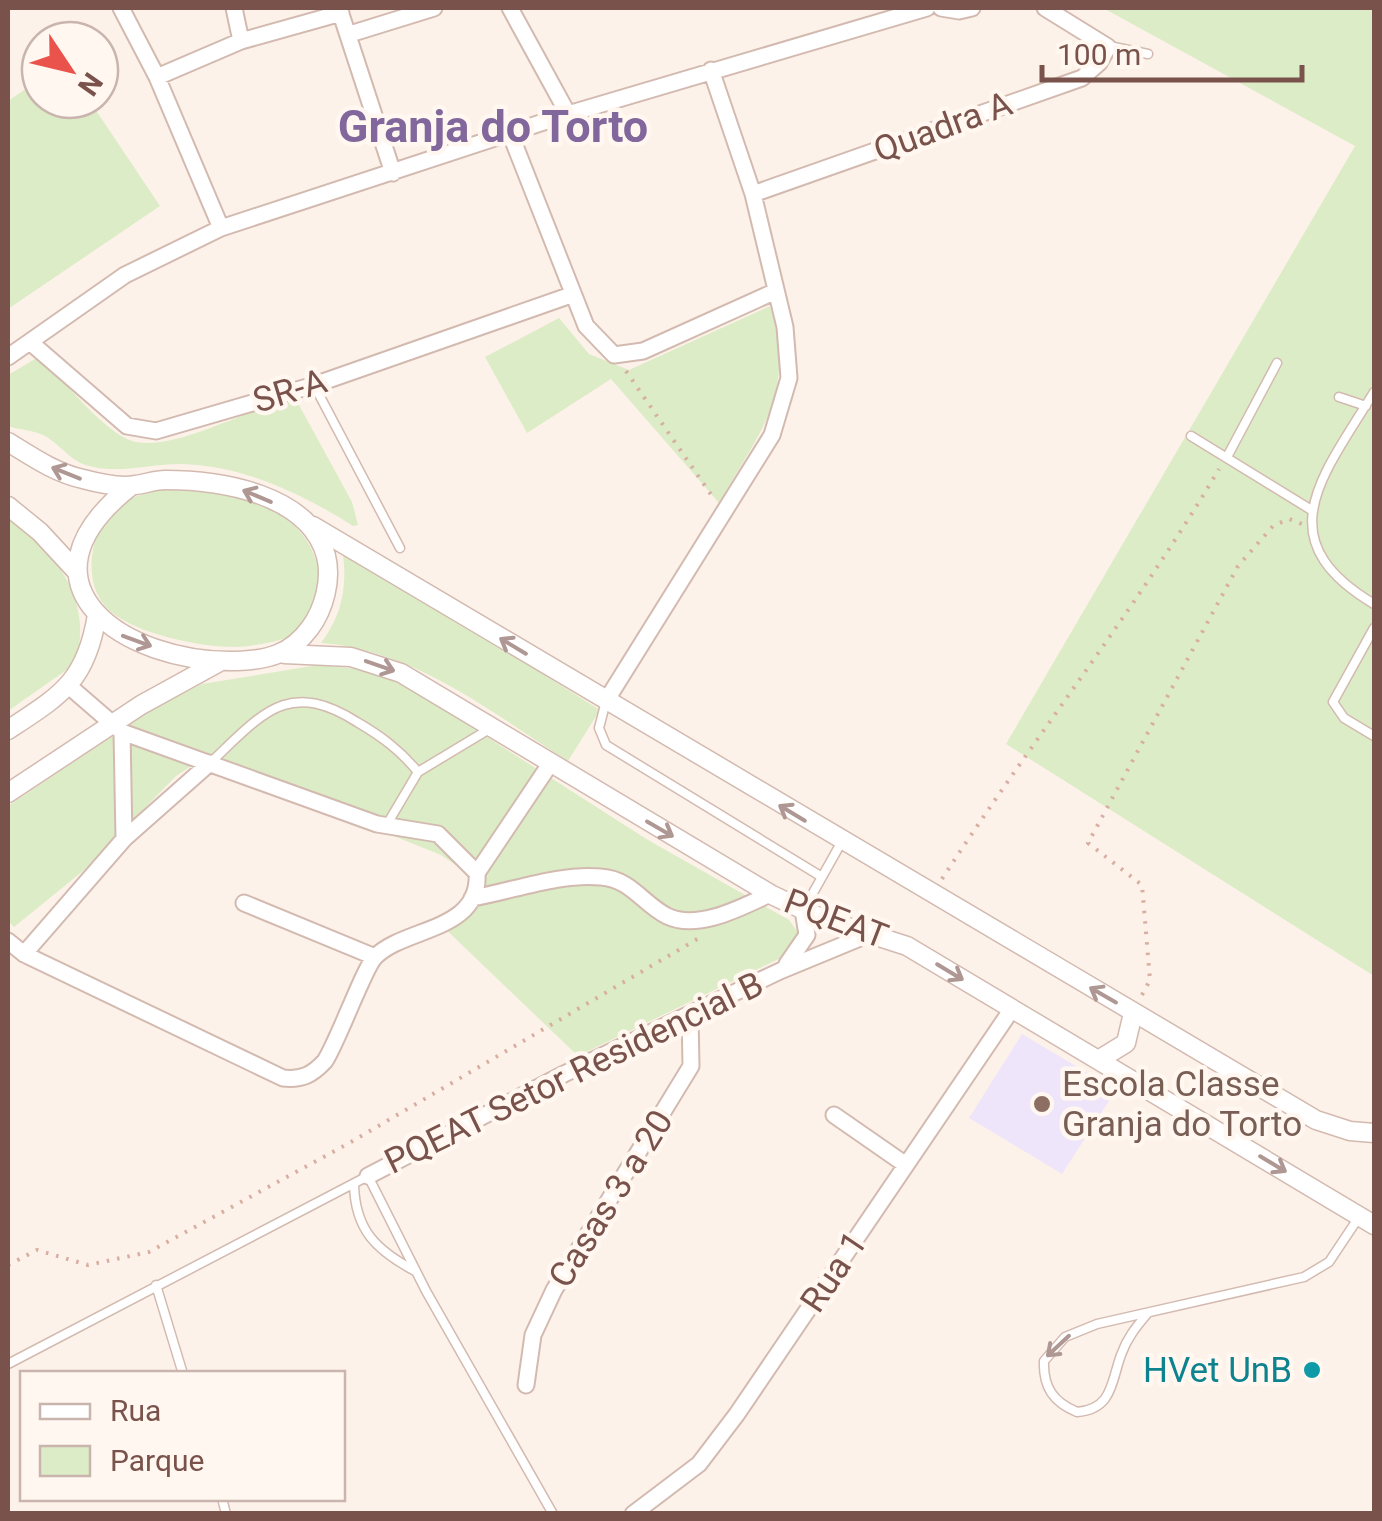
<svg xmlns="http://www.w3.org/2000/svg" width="1382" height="1521" viewBox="0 0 1382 1521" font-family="Roboto,sans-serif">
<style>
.education{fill:#efe5fa}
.green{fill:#dcecc6}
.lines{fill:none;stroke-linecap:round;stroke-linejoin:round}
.service-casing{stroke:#d3bab0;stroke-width:11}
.minor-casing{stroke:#d3bab0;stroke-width:19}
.tertiary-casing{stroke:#d3bab0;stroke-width:21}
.path{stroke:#d9aea2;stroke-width:4;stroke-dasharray:2.5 8;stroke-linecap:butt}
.service{stroke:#fff;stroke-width:8}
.minor{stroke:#fff;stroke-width:15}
.tertiary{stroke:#fff;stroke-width:18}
.oneway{stroke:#af9893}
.education-dot{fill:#8d6e63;stroke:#fff7f0;stroke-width:4}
.culture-dot{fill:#0f9aa8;stroke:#fff7f0;stroke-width:4}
.labels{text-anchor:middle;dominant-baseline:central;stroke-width:9;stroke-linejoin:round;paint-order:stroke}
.street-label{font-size:35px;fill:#79534b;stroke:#fff7f0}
.education-label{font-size:35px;fill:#785e54;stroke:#fff7f0;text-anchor:start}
.culture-label{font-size:35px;fill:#0d838f;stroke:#fff7f0;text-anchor:end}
.district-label{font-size:45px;font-weight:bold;fill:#81679c;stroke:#fff7f0}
</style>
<rect width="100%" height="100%" fill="#fdf2e9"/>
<!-- education -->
<path class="education" d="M 1022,1034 L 1116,1090 L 1062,1174 L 969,1118 Z"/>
<!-- green -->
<path class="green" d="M 1103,8 L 1374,8 L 1374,976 L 1006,744 L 1355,146 Z
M 40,79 L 40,100 L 89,100 L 160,206 L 8,309 L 8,101 Z
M 770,306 C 797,395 760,430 719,503 L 611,379 L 527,433 L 485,357 L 559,318 L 589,354 L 629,370 Z
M 40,356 C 61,378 104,432 132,441 C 175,453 247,407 291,401 L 299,405 L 352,502 L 358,525 L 353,526 C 303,494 242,465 181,464 C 150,464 120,474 89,466 C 70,461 61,445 45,436 C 34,430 19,430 8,426 L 8,375 Z
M 163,489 C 203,491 245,495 280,515 C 322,539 338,605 291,635 C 282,641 267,643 255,645 C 219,653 130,635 105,606 C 81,578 91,525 120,504 C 133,496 148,493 163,489 Z
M 8,518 C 58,553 94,602 75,664 L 8,711 Z
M 342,548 L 600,710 L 568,761 C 490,712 415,650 321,643 C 343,614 348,583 342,548 Z
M 318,665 L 358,669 L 401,682 L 648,840 L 789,920 L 800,935 L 787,955 L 578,1056 L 437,921 L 470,897 L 473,877 L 441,855 L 202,759 L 176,776 L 83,871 L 14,927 L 8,921 L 8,806 L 153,709 L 202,684 Z"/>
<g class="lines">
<!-- service casing -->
<g class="service-casing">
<path id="service" d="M 1109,46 L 1148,54
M 314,385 L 400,548
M 1374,392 C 1323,476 1265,539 1374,604
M 1339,397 L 1366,406
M 1191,436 L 1313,511
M 1227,457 L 1277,363
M 1374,628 L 1333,702 L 1344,718 L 1374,736
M 606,701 L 599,728 L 606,745 L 822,877
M 210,763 C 262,714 288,678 357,722 C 381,736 400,750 418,772
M 386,826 L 418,772 L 491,728
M 804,909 L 841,843
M 354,1184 C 355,1230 376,1250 415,1271
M 156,1285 L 183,1374
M 1147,1314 C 1136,1327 1127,1338 1121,1355 C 1111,1382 1113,1409 1077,1412 C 1053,1402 1043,1387 1044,1361 L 1065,1337 L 1097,1324 L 1304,1277 L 1329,1262 L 1359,1217
M 8,1364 L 368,1176 L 426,1291 L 553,1514
M 222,1498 L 226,1514"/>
</g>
<!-- minor casing -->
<g class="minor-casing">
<path id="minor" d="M 121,8 L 157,77 L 221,228
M 234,8 L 241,41
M 339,8 L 393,173
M 510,8 L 568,114
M 941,8 L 959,11 L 972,8
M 350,34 L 434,8
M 157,77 L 241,41 L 341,13
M 510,133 L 586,326 L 614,355 L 643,351 L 776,291
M 753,194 L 1082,78 L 1099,63 L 1108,47 L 1045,8
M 30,342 L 127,426 L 156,431 L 314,385 L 571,295
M 8,357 L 125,275 L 221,228 L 568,114 L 927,8
M 70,687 L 122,732 L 377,824 L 438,834 L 477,873
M 606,701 L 772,435 L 789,378 L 785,327 L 753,194 L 711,70
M 122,732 L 124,839
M 472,898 C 513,891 559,873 601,877 C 631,879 643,904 667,916 C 698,931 742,907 770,894
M 244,903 L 375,957
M 8,941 L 24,954 L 283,1078 C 302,1080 312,1075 325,1061 C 339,1039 364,968 375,957 C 404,927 481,932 477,873 L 550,764
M 24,954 L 124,839 L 210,763
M 787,964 L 807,935 L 803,910
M 834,1115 L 906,1165
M 368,1176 L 564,1074 L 780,971 L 872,933
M 526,1385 L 533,1335 L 554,1290 L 691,1066 L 690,1015
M 633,1514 L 699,1464 L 737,1414 L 1012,1009"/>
</g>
<!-- tertiary casing -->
<g class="tertiary-casing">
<path id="tertiary" d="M 8,442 C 31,456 55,473 83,479 C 98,483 120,488 135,485 C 145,484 155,480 165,480 C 221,480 309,494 326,556 C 332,580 324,609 310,628 C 291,654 268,660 237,661 C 125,664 6,584 131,486
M 8,506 L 40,532 L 77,572
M 313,526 L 1316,1120 L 1350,1131 L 1374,1133
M 284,654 L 351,657 L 401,673 L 772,895 L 823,919 L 907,946 L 1374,1225
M 8,730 C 61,695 86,682 97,615
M 8,793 L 141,705 L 221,661
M 1100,1059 L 1126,1043 L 1133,1013"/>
</g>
<!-- path -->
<path class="path" d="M 626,371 L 714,499
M 942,879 C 1032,740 1135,611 1219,469
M 1142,995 L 1150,980 L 1142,885 L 1088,843 L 1238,566 L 1273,526 L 1289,519 L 1302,524
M 8,1265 L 37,1250 L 88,1265 L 149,1252 L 351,1142 L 699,938"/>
<!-- service -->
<use href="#service" class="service"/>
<!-- minor -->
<use href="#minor" class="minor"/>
<!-- tertiary -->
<use href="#tertiary" class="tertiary"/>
</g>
<!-- one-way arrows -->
<defs><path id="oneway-shaft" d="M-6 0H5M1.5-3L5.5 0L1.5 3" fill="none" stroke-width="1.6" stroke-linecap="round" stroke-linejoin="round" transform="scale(2.5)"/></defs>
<g class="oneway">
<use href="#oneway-shaft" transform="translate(66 473) rotate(-158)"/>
<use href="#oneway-shaft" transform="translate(257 496) rotate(-157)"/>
<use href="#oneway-shaft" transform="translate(137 641) rotate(20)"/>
<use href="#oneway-shaft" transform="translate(513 646) rotate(-149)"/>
<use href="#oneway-shaft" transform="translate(380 666) rotate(19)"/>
<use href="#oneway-shaft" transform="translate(792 813) rotate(-149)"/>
<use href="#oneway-shaft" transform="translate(660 829) rotate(30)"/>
<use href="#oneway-shaft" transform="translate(950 972) rotate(31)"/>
<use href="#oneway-shaft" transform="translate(1103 995) rotate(-150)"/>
<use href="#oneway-shaft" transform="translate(1273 1164) rotate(31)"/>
<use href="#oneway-shaft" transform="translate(1058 1346) rotate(137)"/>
</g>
<!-- markers -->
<circle class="education-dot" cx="1042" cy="1104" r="10"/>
<circle class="culture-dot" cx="1312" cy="1370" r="10"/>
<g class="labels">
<!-- street labels -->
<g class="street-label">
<text transform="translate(943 127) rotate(-20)">Quadra A</text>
<text transform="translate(290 391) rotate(-17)">SR-A</text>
<text transform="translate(836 919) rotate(21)">PQEAT</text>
<text transform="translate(574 1073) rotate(-26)">PQEAT Setor Residencial B</text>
<text transform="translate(611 1199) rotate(-58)">Casas 3 a 20</text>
<text transform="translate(834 1272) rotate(-56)">Rua 1</text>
</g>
<!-- education labels -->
<g class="education-label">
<text x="1062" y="1084">Escola Classe<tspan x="1062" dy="40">Granja do Torto</tspan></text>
</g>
<!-- culture labels -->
<g class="culture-label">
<text x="1292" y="1370">HVet UnB</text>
</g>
<!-- district labels -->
<g class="district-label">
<text x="493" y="126">Granja do Torto</text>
</g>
</g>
<!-- border -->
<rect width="1382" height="1521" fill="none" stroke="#79534b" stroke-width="20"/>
<!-- legend -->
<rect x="20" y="1371" width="325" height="130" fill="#fff7f0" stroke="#c9b5ae" stroke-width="2.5"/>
<rect x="40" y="1404" width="50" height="15" fill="#ffffff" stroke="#c9b5ae" stroke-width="2.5"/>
<text x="110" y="1421" font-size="30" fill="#79534b">Rua</text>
<rect x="40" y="1446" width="50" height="30" fill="#dcecc6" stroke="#c9b5ae" stroke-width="2.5"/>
<text x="110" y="1471" font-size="30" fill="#79534b">Parque</text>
<!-- north arrow -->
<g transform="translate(70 70) rotate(125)"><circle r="48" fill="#fff7f0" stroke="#c9b5ae" stroke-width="2.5"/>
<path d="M0-8L18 38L0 25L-18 38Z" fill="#ea534b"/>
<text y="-15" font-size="28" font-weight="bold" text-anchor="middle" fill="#79534b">N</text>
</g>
<!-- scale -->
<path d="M1042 65v15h260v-15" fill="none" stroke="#79534b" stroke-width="5"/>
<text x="1057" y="65" font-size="30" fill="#79534b" stroke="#fff7f0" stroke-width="8" paint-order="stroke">100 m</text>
</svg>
